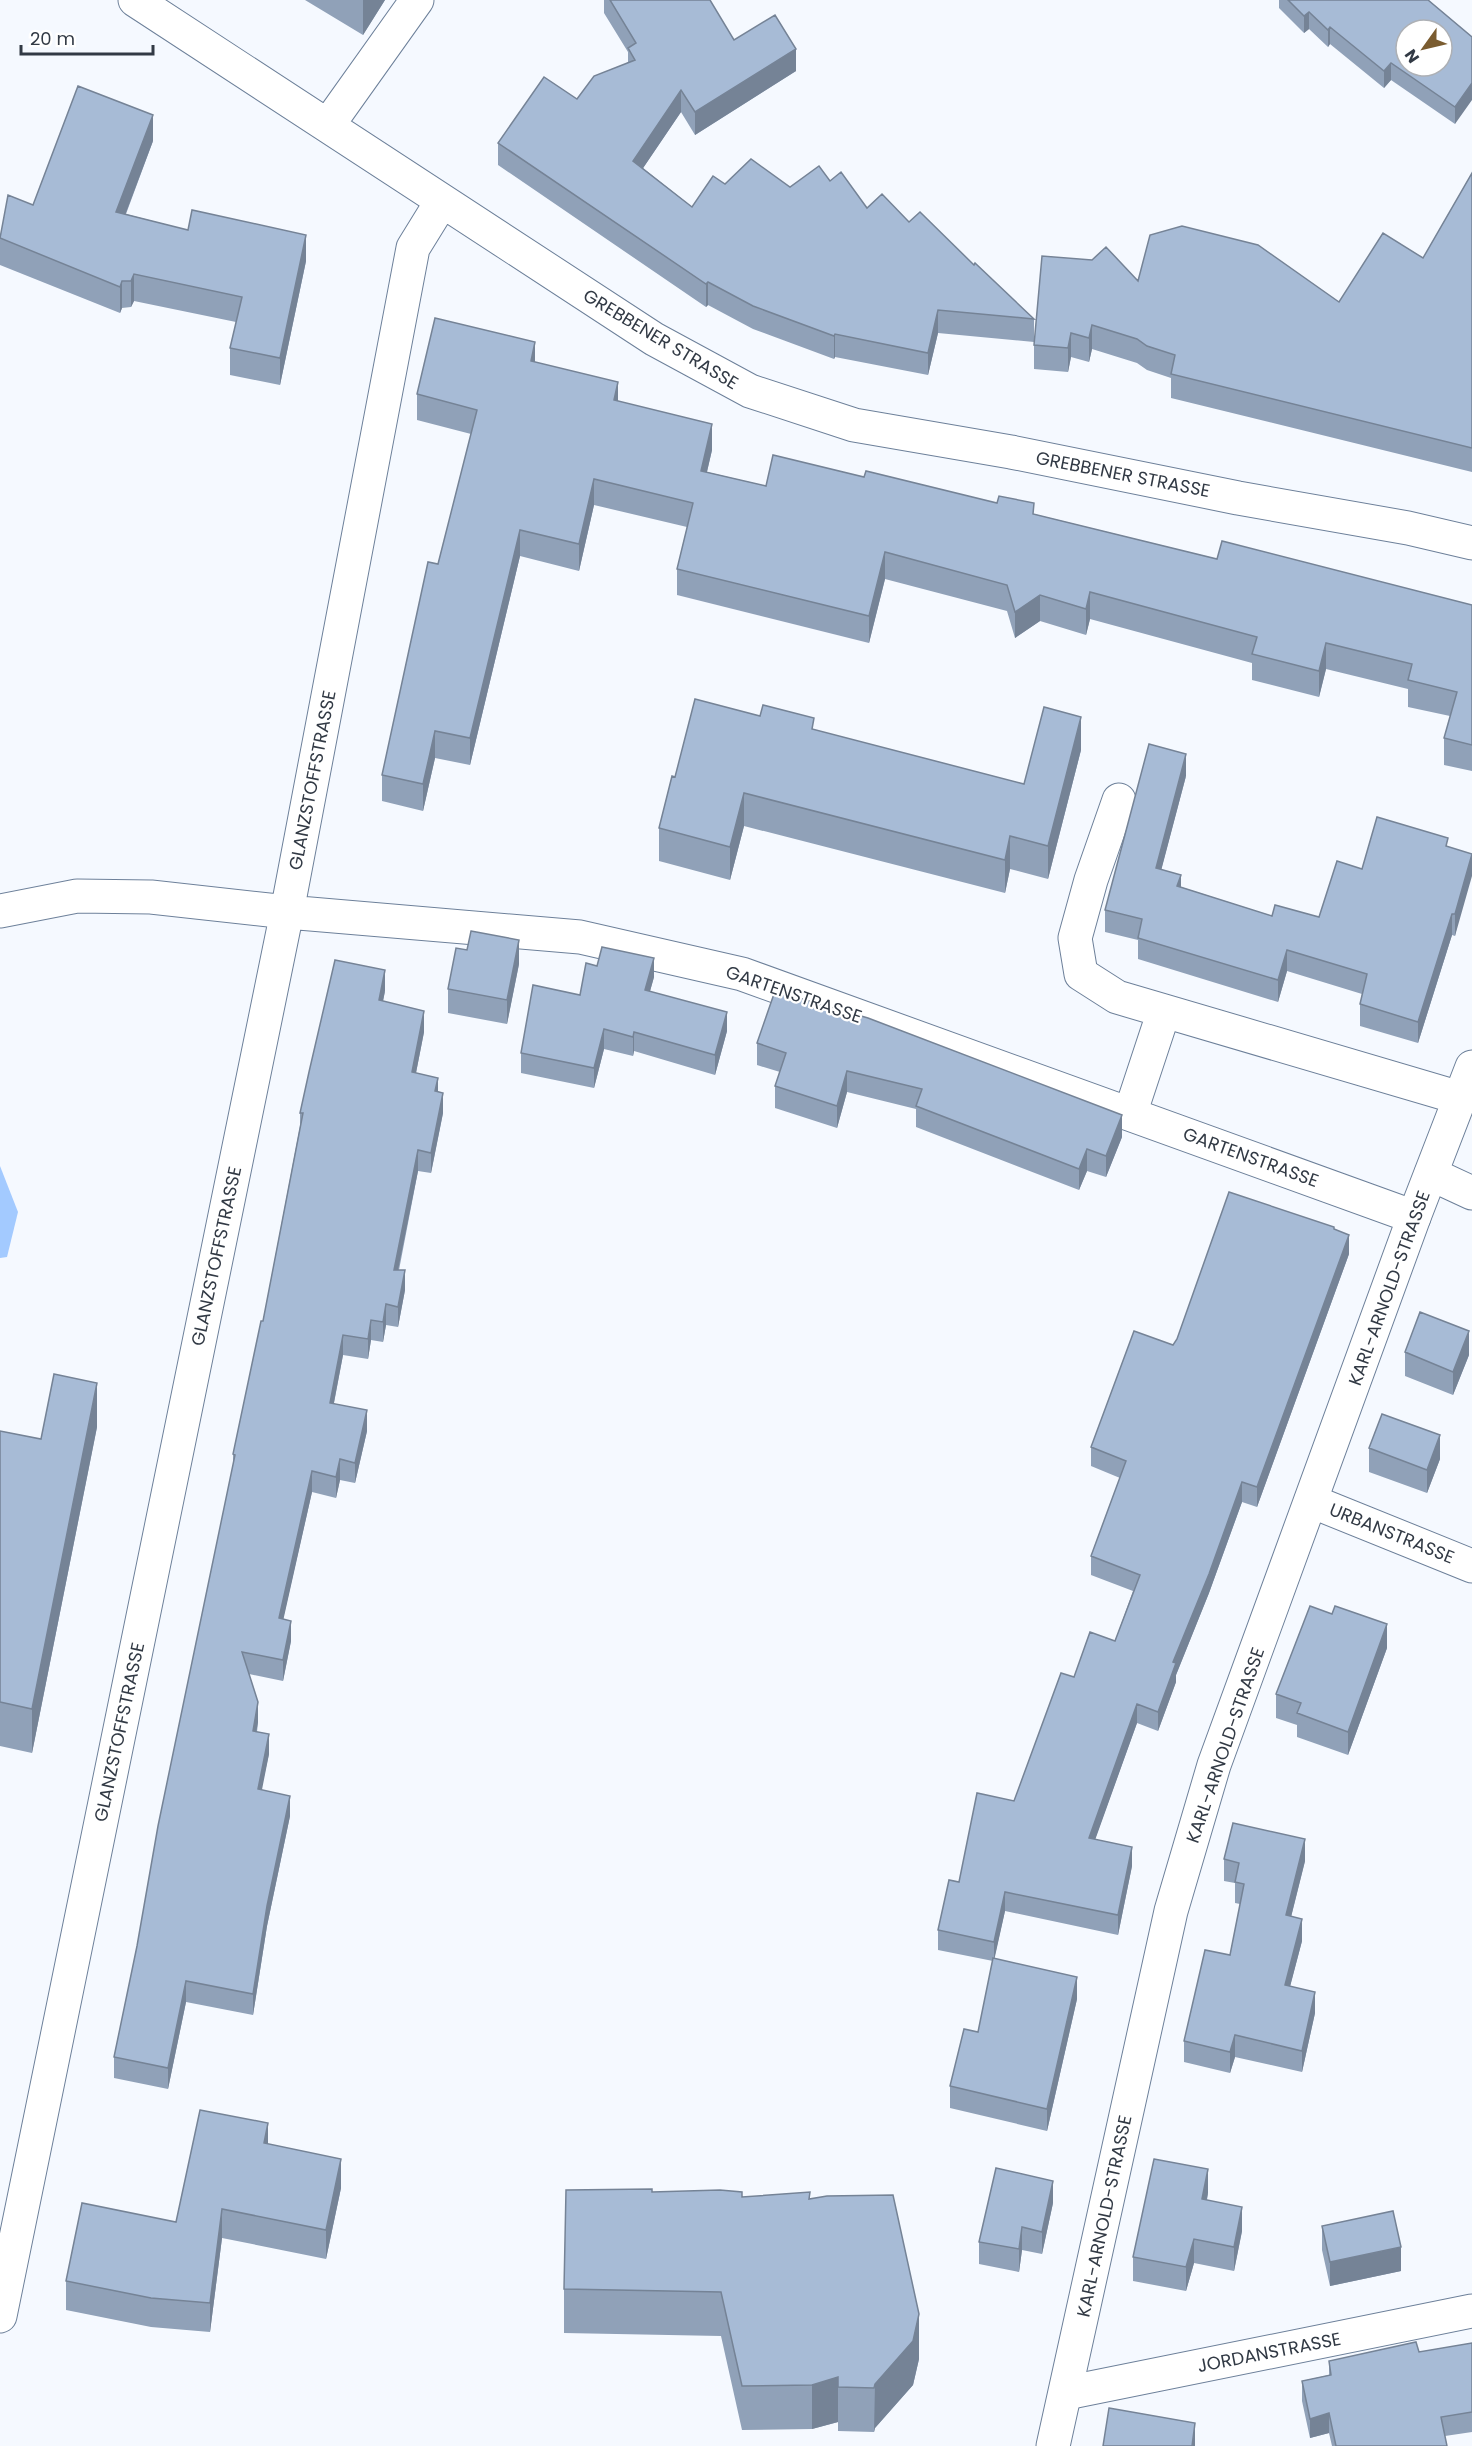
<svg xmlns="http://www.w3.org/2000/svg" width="1472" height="2446" viewBox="0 0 1472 2446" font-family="Poppins,sans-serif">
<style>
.green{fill:#a3caff}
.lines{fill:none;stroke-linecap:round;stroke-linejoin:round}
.minor-casing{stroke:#6d809a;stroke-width:35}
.major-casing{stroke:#6d809a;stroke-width:35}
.minor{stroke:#fff;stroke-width:33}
.major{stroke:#fff;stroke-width:33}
.wall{fill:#90a1b8}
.shaded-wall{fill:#758396}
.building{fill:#a7bbd6;stroke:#758396;stroke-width:1.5;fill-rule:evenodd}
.labels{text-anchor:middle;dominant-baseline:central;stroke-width:4.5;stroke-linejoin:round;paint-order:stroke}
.street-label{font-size:18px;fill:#323a45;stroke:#fff}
</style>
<rect width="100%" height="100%" fill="#f5f9ff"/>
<!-- green -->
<path class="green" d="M 0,1166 L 18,1212 L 7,1257 L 0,1258 Z"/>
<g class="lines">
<!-- minor casing -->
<g class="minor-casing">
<path id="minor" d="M 135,0 L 654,339 L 750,391 L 854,425 L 1011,452 L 1238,498 L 1408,528 L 1472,543
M 328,125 L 417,0
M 1119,800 L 1091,880 L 1075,938 L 1081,974 L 1117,997 L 1460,1098
M 0,911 L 77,896 L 151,897 L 287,912 L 580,937 L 742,974 L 1414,1217
M 1130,1114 L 1164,1011
M 1431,1174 L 1472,1193
M 1311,1501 L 1472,1566
M 0,2316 L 287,912 L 413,248 L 442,201
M 1066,2393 L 1472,2311"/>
</g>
<!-- major casing -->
<g class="major-casing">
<path id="major" d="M 1053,2446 L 1171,1911 L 1214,1765 L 1414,1217 L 1472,1067"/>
</g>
<!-- minor -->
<use href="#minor" class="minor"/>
<!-- major -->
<use href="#major" class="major"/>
</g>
<!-- wall -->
<path class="wall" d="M 305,0 L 385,0 L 363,35 Z
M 604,0 L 610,0 L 734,40 L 796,71 L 695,135 L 681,112 L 643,168 L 692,207 L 725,184 L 790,187 L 830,181 L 867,208 L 909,222 L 974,265 L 1034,319 L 1034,342 L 938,333 L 928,375 L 835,357 L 834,359 L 753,329 L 708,305 L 706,307 L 498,165 L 498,143 L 577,99 L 628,62 L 628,52 L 604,13 Z
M 1279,0 L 1428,0 L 1472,37 L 1455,124 L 1391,80 L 1384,88 L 1330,44 L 1328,47 L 1309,29 L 1304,33 L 1279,8 Z
M 153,141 L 126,214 L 306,261 L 280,385 L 230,375 L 230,348 L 236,322 L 134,301 L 131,307 L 122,308 L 120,313 L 0,265 L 0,238 L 33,205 Z
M 1472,173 L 1472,472 L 1171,398 L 1171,378 L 1147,370 L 1137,363 L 1092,349 L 1089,362 L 1071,357 L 1068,372 L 1034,369 L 1034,345 L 1138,281 L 1339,302 L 1423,258 Z
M 535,362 L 618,401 L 712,450 L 707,472 L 766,486 L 864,477 L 1034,514 L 1217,559 L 1472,605 L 1472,771 L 1444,765 L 1444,738 L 1450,716 L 1408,707 L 1408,689 L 1326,669 L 1319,697 L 1252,680 L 1252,663 L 1090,619 L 1086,635 L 1040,621 L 1015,638 L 1007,611 L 885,579 L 869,643 L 677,595 L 677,569 L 687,527 L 594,505 L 579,571 L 520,556 L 470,765 L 435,758 L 423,811 L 382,801 L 382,775 L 438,564 L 471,434 L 417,420 L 417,394 Z
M 760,716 L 1024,784 L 1081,750 L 1048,879 L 1010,869 L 1005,893 L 744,826 L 730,880 L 659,861 L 659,828 L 675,777 Z
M 1186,776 L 1161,870 L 1181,887 L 1272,916 L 1319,917 L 1362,869 L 1448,847 L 1472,854 L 1455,936 L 1452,935 L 1418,1043 L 1360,1026 L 1360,1004 L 1362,994 L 1287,971 L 1278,1002 L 1138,959 L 1138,940 L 1105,932 L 1105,910 Z
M 519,964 L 507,1024 L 448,1013 L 448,989 Z
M 597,966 L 654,977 L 650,991 L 727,1031 L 715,1075 L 634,1051 L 633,1056 L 604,1049 L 594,1088 L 521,1073 L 521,1053 L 580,995 Z
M 385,991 L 383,1001 L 424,1032 L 416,1073 L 438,1091 L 443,1113 L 431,1173 L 418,1171 L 399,1270 L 405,1290 L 398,1327 L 386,1325 L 383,1342 L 371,1340 L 368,1359 L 343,1355 L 334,1403 L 367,1431 L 355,1483 L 340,1480 L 336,1498 L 312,1492 L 283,1619 L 291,1641 L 283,1681 L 249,1674 L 258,1722 L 257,1732 L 269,1754 L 261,1790 L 290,1816 L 267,1926 L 253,2015 L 186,2002 L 168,2089 L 114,2078 L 114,2057 L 137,1946 L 233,1466 L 233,1454 L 263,1321 L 300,1126 L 300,1113 Z
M 757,1043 L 1122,1137 L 1106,1177 L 1087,1171 L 1079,1190 L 916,1127 L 916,1109 L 847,1092 L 837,1128 L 775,1108 L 775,1086 L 780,1072 L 757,1065 Z
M 1334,1229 L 1349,1254 L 1257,1507 L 1242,1502 L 1209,1593 L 1176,1675 L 1176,1682 L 1158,1731 L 1137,1723 L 1095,1839 L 1132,1866 L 1118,1935 L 1005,1911 L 994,1959 L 1077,1999 L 1047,2131 L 950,2108 L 950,2086 L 978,2032 L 993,1961 L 938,1950 L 938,1930 L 959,1882 L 1014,1801 L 1115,1641 L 1133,1591 L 1091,1575 L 1091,1556 L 1120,1478 L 1091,1466 L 1091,1447 L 1173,1345 Z
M 1405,1352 L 1469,1355 L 1453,1395 L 1405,1376 Z
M 97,1427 L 32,1753 L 0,1746 L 0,1431 L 41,1439 Z
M 1369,1448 L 1440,1459 L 1427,1493 L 1369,1472 Z
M 1387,1648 L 1348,1755 L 1297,1737 L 1297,1725 L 1276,1718 L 1276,1694 Z
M 1224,1859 L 1305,1861 L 1291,1917 L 1302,1941 L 1290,1986 L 1315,2013 L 1302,2072 L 1235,2057 L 1230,2073 L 1184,2062 L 1184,2041 L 1230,1955 L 1240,1904 L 1235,1903 L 1235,1883 L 1224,1881 Z
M 268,2144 L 341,2188 L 326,2259 L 222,2238 L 210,2332 L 151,2327 L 66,2310 L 66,2281 L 176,2222 Z
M 652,2192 L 742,2197 L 810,2198 L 919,2359 L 913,2385 L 875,2428 L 874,2432 L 838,2431 L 838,2422 L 812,2429 L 742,2430 L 721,2336 L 564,2333 L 564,2289 Z
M 1208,2193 L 1207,2200 L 1242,2231 L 1234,2271 L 1194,2263 L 1186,2291 L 1133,2281 L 1133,2257 Z
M 1053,2203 L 1042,2254 L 1022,2250 L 1019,2272 L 979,2264 L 979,2242 Z
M 1322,2226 L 1401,2271 L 1330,2286 L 1322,2250 Z
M 1472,2343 L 1472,2432 L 1445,2436 L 1447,2446 L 1332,2446 L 1329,2433 L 1310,2438 L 1302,2401 L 1302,2381 L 1329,2375 L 1329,2361 L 1419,2352 Z"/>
<!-- shaded-wall -->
<path class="shaded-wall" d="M 363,0 L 385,0 L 363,35 Z
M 1309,12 L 1309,29 L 1304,33 L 1304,16 Z
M 1330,27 L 1330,44 L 1328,47 L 1328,30 Z
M 796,49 L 796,71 L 695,135 L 695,112 Z
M 1391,63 L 1391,80 L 1384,88 L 1384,71 Z
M 1472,83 L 1472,100 L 1455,124 L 1455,107 Z
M 681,90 L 681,112 L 633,183 L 633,161 Z
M 153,115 L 153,141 L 116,239 L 116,212 Z
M 306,235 L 306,261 L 280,385 L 280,358 Z
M 134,274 L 134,301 L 131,307 L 131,281 Z
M 122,281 L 122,308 L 120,313 L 120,287 Z
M 708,282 L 708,305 L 706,307 L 706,284 Z
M 938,310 L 938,333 L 928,375 L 928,353 Z
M 1092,325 L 1092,349 L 1089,362 L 1089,338 Z
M 1071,333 L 1071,357 L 1068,372 L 1068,348 Z
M 835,334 L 835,357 L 834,359 L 834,336 Z
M 535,342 L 535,369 L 531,361 Z
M 618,382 L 618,408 L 614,400 Z
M 712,424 L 712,450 L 701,497 L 701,471 Z
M 594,479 L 594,505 L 579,571 L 579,544 Z
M 520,530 L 520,556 L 470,765 L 470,738 Z
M 885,552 L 885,579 L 869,643 L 869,616 Z
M 1090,592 L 1090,619 L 1086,635 L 1086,609 Z
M 1040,595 L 1040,621 L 1015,638 L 1015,612 Z
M 1326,643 L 1326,669 L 1319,697 L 1319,671 Z
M 1081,717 L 1081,750 L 1048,879 L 1048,846 Z
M 435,731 L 435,758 L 423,811 L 423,784 Z
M 1186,754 L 1186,776 L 1156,890 L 1156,868 Z
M 744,793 L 744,826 L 730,880 L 730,847 Z
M 1010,836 L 1010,869 L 1005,893 L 1005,860 Z
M 1472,854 L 1472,876 L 1455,936 L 1455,914 Z
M 1181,875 L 1181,897 L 1177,886 Z
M 1452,914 L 1452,935 L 1418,1043 L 1418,1022 Z
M 519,940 L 519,964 L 507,1024 L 507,1000 Z
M 1287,950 L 1287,971 L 1278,1002 L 1278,980 Z
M 654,958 L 654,977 L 645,1009 L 645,990 Z
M 385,970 L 385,991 L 379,1021 L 379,1000 Z
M 424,1011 L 424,1032 L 412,1093 L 412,1072 Z
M 727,1012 L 727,1031 L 715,1075 L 715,1055 Z
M 604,1029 L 604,1049 L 594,1088 L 594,1068 Z
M 634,1032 L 634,1051 L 633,1056 L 633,1037 Z
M 847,1071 L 847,1092 L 837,1128 L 837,1106 Z
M 438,1078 L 438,1099 L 435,1091 Z
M 443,1093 L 443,1113 L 431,1173 L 431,1153 Z
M 1122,1115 L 1122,1137 L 1106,1177 L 1106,1156 Z
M 1087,1149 L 1087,1171 L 1079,1190 L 1079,1169 Z
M 418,1150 L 418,1171 L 394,1290 L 394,1270 Z
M 1349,1235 L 1349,1254 L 1257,1507 L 1257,1487 Z
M 405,1270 L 405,1290 L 398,1327 L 398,1307 Z
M 386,1304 L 386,1325 L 383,1342 L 383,1322 Z
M 371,1320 L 371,1340 L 368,1359 L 368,1339 Z
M 1469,1331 L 1469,1355 L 1453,1395 L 1453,1372 Z
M 343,1335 L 343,1355 L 330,1423 L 330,1403 Z
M 97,1383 L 97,1427 L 32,1753 L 32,1709 Z
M 367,1410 L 367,1431 L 355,1483 L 355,1463 Z
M 1440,1435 L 1440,1459 L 1427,1493 L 1427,1470 Z
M 340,1459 L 340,1480 L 336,1498 L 336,1477 Z
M 312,1471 L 312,1492 L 279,1639 L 279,1618 Z
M 1242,1482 L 1242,1502 L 1209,1593 L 1176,1675 L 1176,1682 L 1158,1731 L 1158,1712 L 1173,1662 Z
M 291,1621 L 291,1641 L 283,1681 L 283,1660 Z
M 1387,1624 L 1387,1648 L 1348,1755 L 1348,1732 Z
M 258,1702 L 258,1722 L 253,1751 L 253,1731 Z
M 1137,1704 L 1137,1723 L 1089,1857 L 1089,1838 Z
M 269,1734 L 269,1754 L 258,1810 L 258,1789 Z
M 290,1796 L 290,1816 L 267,1926 L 253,2015 L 253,1994 L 267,1906 Z
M 1305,1839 L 1305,1861 L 1286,1937 L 1286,1915 Z
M 1132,1847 L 1132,1866 L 1118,1935 L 1118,1915 Z
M 1005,1892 L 1005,1911 L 994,1961 L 994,1942 Z
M 1302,1919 L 1302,1941 L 1285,2006 L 1285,1985 Z
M 1077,1977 L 1077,1999 L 1047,2131 L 1047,2109 Z
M 186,1981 L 186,2002 L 168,2089 L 168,2068 Z
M 1315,1992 L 1315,2013 L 1302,2072 L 1302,2051 Z
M 1235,2035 L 1235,2057 L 1230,2073 L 1230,2052 Z
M 268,2123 L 268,2152 L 264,2143 Z
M 341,2159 L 341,2188 L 326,2259 L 326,2230 Z
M 1208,2169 L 1208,2193 L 1202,2223 L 1202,2199 Z
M 1053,2181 L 1053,2203 L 1042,2254 L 1042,2232 Z
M 1242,2207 L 1242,2231 L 1234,2271 L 1234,2247 Z
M 222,2209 L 222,2238 L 210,2332 L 210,2303 Z
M 1022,2227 L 1022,2250 L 1019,2272 L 1019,2249 Z
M 1194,2239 L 1194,2263 L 1186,2291 L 1186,2267 Z
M 1401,2247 L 1401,2271 L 1330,2286 L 1330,2262 Z
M 919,2314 L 919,2359 L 913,2385 L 875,2428 L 874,2432 L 875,2384 Z
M 838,2377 L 838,2422 L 812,2429 L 812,2385 Z
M 1329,2413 L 1329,2433 L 1310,2438 L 1310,2419 Z
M 1195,2423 L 1195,2446 L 1192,2446 Z"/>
<!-- building -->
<path class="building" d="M 610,0 L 710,0 L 734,40 L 775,15 L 796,49 L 695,112 L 681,90 L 633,161 L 692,207 L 713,176 L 725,184 L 751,159 L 790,187 L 819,166 L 830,181 L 841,172 L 867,208 L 882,194 L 909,222 L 920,212 L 974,265 L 975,263 L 1034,319 L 938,310 L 928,353 L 835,334 L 834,336 L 753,306 L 708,282 L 706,284 L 498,143 L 544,77 L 577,99 L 594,76 L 635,60 L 628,48 L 636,43 Z
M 1288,0 L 1428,0 L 1472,37 L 1472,83 L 1455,107 L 1391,63 L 1384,71 L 1330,27 L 1328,30 L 1309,12 L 1304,16 ZM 1406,30 L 1442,30 L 1442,66 L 1406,66 Z
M 78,86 L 153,115 L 116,212 L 188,230 L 192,210 L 306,235 L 280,358 L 230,348 L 242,297 L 134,274 L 131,281 L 122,281 L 120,287 L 0,238 L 8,195 L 33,205 Z
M 1472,173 L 1472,448 L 1171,374 L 1175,355 L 1147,346 L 1137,339 L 1092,325 L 1089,338 L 1071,333 L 1068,348 L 1034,345 L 1042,256 L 1092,260 L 1106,247 L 1138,281 L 1150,235 L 1182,226 L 1258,245 L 1339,302 L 1383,233 L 1423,258 Z
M 435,318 L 535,342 L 531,361 L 618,382 L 614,400 L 712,424 L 701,471 L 766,486 L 773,455 L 864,477 L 866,471 L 997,503 L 999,496 L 1034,503 L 1033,514 L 1217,559 L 1222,541 L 1472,605 L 1472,745 L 1444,738 L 1457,692 L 1408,680 L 1412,664 L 1326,643 L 1319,671 L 1252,654 L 1257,637 L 1090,592 L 1086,609 L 1040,595 L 1015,612 L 1007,585 L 885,552 L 869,616 L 677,569 L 693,503 L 594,479 L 579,544 L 520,530 L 470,738 L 435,731 L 423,784 L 382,775 L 428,562 L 438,564 L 477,410 L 417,394 Z
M 695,699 L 760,716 L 763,705 L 814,718 L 812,729 L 1024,784 L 1044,707 L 1081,717 L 1048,846 L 1010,836 L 1005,860 L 744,793 L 730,847 L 659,828 L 672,776 L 675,777 Z
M 1149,744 L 1186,754 L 1156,868 L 1181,875 L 1177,886 L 1272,916 L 1275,905 L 1319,917 L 1337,861 L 1362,869 L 1377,817 L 1448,838 L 1446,846 L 1472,854 L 1455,914 L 1452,914 L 1418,1022 L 1360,1004 L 1367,974 L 1287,950 L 1278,980 L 1138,938 L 1142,919 L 1105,910 Z
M 471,931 L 519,940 L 507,1000 L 448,989 L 456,948 L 467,950 Z
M 602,947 L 654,958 L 645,990 L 727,1012 L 715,1055 L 634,1032 L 633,1037 L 604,1029 L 594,1068 L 521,1053 L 533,985 L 580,995 L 586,963 L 597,966 Z
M 335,960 L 385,970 L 379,1000 L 424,1011 L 412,1072 L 438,1078 L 435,1091 L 443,1093 L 431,1153 L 418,1150 L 394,1270 L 405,1270 L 398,1307 L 386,1304 L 383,1322 L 371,1320 L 368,1339 L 343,1335 L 330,1403 L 367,1410 L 355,1463 L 340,1459 L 336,1477 L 312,1471 L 279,1618 L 291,1621 L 283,1660 L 242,1652 L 258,1702 L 253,1731 L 269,1734 L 258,1789 L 290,1796 L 267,1906 L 253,1994 L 186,1981 L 168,2068 L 114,2057 L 137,1946 L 158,1826 L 235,1455 L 233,1454 L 261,1321 L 263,1321 L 303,1113 L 300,1113 L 309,1072 Z
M 775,991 L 868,1018 L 1122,1115 L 1106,1156 L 1087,1149 L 1079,1169 L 916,1106 L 922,1089 L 847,1071 L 837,1106 L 775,1086 L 786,1053 L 757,1043 Z
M 1229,1192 L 1334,1227 L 1334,1229 L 1349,1235 L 1257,1487 L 1242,1482 L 1209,1574 L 1173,1662 L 1176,1663 L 1158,1712 L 1137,1704 L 1089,1838 L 1132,1847 L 1118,1915 L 1005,1892 L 994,1942 L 938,1930 L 949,1880 L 959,1882 L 977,1793 L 1014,1801 L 1061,1673 L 1074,1677 L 1090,1632 L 1115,1641 L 1140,1575 L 1091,1556 L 1126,1461 L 1091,1447 L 1134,1331 L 1173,1345 L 1177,1339 Z
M 1420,1312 L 1469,1331 L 1453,1372 L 1405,1352 Z
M 54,1374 L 97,1383 L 32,1709 L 0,1702 L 0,1431 L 41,1439 Z
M 1382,1414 L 1440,1435 L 1427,1470 L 1369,1448 Z
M 1310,1606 L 1332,1614 L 1335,1606 L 1387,1624 L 1348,1732 L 1297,1713 L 1301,1703 L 1276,1694 Z
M 1233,1823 L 1305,1839 L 1286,1915 L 1302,1919 L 1285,1985 L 1315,1992 L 1302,2051 L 1235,2035 L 1230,2052 L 1184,2041 L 1205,1950 L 1230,1955 L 1244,1884 L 1235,1882 L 1239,1863 L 1224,1859 Z
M 993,1958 L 1077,1977 L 1047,2109 L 950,2086 L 964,2029 L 978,2032 Z
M 200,2110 L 268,2123 L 264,2143 L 341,2159 L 326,2230 L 222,2209 L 210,2303 L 151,2298 L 66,2281 L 82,2203 L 176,2222 Z
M 1154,2159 L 1208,2169 L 1202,2199 L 1242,2207 L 1234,2247 L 1194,2239 L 1186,2267 L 1133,2257 Z
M 996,2168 L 1053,2181 L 1042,2232 L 1022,2227 L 1019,2249 L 979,2242 Z
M 652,2189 L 652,2192 L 720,2190 L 742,2192 L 742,2197 L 810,2192 L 809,2199 L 827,2196 L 893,2195 L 919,2314 L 913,2341 L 875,2384 L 874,2388 L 838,2387 L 838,2377 L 812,2385 L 742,2386 L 721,2292 L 564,2289 L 566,2190 Z
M 1393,2211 L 1401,2247 L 1330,2262 L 1322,2226 Z
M 1416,2342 L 1419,2352 L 1472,2343 L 1472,2412 L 1441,2417 L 1447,2446 L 1336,2446 L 1329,2413 L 1310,2419 L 1302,2381 L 1331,2375 L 1329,2361 Z
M 1109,2408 L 1195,2423 L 1192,2446 L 1103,2446 Z"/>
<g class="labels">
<!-- street labels -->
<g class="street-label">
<text transform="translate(661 339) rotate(31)">GREBBENER STRASSE</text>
<text transform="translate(1123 474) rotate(11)">GREBBENER STRASSE</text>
<text transform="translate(312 780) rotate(-79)">GLANZSTOFFSTRASSE</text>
<text transform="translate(794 994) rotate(19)">GARTENSTRASSE</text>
<text transform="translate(1251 1157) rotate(20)">GARTENSTRASSE</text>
<text transform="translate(216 1256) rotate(-78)">GLANZSTOFFSTRASSE</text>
<text transform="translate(1389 1288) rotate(-70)">KARL-ARNOLD-STRASSE</text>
<text transform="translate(1392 1533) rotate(22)">URBANSTRASSE</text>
<text transform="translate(119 1732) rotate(-78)">GLANZSTOFFSTRASSE</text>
<text transform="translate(1225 1745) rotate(-71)">KARL-ARNOLD-STRASSE</text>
<text transform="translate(1104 2216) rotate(-78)">KARL-ARNOLD-STRASSE</text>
<text transform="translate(1269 2352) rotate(-11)">JORDANSTRASSE</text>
</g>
</g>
<!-- north arrow -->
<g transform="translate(1424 48) rotate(236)"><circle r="28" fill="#ffffff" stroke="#adb0b5" stroke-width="1.5"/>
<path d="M0-4.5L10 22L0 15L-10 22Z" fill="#7a5c30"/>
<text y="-9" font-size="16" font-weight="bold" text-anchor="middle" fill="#323a45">N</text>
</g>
<!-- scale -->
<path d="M21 45v9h132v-9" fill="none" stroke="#323a45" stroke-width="3"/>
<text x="30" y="45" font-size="18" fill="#323a45" stroke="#ffffff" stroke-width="4.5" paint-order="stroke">20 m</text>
</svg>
